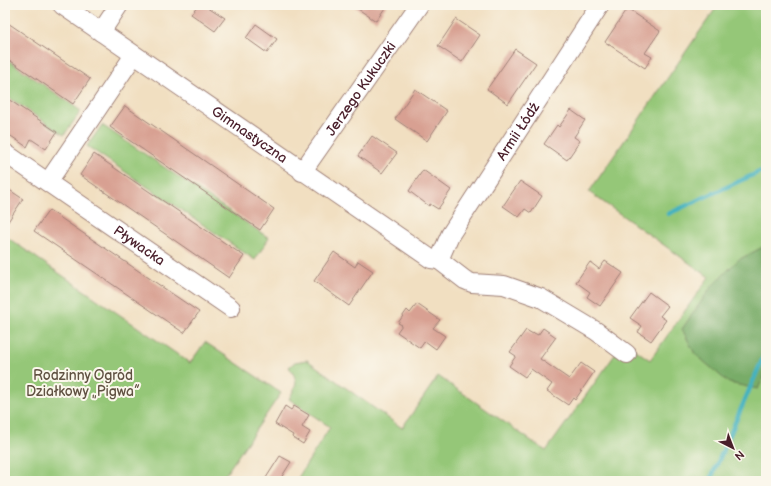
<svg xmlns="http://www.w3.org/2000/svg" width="771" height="486" viewBox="0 0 771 486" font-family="'Balsamiq Sans',sans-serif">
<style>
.green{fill:#95c778;stroke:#707352}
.forest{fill:#78ac68;stroke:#61664a}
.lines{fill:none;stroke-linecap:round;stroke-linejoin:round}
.stream{stroke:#44b2c0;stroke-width:4.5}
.building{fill:#d8a092}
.minor-casing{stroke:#9e7f76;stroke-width:20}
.minor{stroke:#fff;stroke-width:18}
.labels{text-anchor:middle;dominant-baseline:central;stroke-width:4;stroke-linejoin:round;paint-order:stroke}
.street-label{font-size:14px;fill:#4a1f2b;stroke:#fbf7ec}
.park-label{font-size:14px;fill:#605142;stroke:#fbf7ec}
</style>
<rect width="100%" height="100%" fill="#fbf7ec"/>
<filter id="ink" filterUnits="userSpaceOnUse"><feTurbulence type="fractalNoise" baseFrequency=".025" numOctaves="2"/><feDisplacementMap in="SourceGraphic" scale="8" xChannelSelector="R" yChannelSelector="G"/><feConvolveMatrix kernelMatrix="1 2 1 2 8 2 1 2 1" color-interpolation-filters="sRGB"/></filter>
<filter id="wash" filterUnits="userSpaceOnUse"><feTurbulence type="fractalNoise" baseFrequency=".012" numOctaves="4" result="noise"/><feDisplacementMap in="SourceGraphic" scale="16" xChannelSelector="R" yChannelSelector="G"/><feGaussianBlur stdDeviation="0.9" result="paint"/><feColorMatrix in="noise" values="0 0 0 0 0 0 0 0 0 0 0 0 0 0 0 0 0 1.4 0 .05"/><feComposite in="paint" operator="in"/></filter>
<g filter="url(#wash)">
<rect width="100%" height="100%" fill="#f1dfc1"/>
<!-- green -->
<path class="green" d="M 718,5 L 766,5 L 766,481 L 296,481 L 330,427 L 289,399 C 297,384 299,382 289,367 L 295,362 L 307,360 L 402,428 L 438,376 L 546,451 L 624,342 L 650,360 L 709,277 L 589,192 Z
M 5,58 L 81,111 L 64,135 L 5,95 Z
M 102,125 L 269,238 L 255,260 L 87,146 Z
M 5,236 L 190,363 L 205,342 L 281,393 L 221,481 L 5,481 Z"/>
<!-- forest -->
<path class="forest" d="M 766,242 L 766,372 L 758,389 L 729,383 L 695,354 L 682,329 L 712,286 L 738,260 L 763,247 Z"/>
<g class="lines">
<!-- stream -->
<path class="stream" d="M 668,214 L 766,169
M 712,476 L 766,351"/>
</g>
<g id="blocks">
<!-- building -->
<path class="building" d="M 198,5 L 205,5 L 225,18 L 215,31 L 191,14 Z
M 352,5 L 387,5 L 376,21 Z
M 627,9 L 660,31 L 645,53 L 652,57 L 645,68 L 605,42 Z
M 456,19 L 480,35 L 462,62 L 438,46 Z
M 5,21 L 90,79 L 73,104 L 5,57 Z
M 256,24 L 277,39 L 267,53 L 246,38 Z
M 515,49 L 536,63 L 508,104 L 487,89 Z
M 415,89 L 447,111 L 427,141 L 395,119 Z
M 5,97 L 57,132 L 46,149 L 31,139 L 27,147 L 5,132 Z
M 125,106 L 274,209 L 260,230 L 110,127 Z
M 571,110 L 585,120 L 574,137 L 580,141 L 567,160 L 544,144 L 557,125 L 559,127 Z
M 372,136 L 397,153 L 382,173 L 358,156 Z
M 94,154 L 244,256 L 229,278 L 80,175 Z
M 423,170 L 451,190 L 438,209 L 430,204 L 429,206 L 409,191 Z
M 520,181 L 542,196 L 531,213 L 525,209 L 519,217 L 503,206 Z
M 5,187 L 23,199 L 5,226 Z
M 49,210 L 199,312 L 184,333 L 34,231 Z
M 334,252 L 355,267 L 358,261 L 373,271 L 349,306 L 314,281 Z
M 605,261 L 623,273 L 600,306 L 587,297 L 590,292 L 576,282 L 590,262 L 599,269 Z
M 649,292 L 668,306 L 660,316 L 666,320 L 651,341 L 638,332 L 642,326 L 630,318 Z
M 417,304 L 440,320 L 433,328 L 445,336 L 436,349 L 425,341 L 420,348 L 397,332 L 402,325 L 398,323 L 407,310 L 410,313 Z
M 543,328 L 556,337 L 540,359 L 569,379 L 581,363 L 594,372 L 575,400 L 573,398 L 568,405 L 547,391 L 552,384 L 531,369 L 525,377 L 509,366 L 516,356 L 510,352 L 526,330 L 533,334 L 534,333 L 538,335 Z
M 285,406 L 291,410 L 294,406 L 309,415 L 302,427 L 310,432 L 303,444 L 292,437 L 293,435 L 275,424 Z
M 280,456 L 291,462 L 279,481 L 264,481 Z"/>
</g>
</g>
<g filter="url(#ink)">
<use href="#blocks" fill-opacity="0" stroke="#9e7f76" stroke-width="1"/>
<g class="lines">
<!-- minor casing -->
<g class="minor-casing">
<g id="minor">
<path id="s1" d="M 62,5 L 431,259 L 439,260"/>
<path d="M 101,32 L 119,5"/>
<path id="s2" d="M 5,153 L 231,308"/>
<path id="s3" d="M 302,172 L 419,5"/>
<path d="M 48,182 L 134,55"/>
<path id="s4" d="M 439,260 L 450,235 L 600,5"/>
<path d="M 439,260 L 465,280 L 472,283 L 504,285 L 541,298 L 596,331 L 627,354"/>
</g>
</g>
<!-- minor -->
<use href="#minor" class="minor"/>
</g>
</g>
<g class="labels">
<!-- street labels -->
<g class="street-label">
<text stroke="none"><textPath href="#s3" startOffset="102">Jerzego Kukuczki</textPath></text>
<text stroke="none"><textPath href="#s4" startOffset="151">Armii Łódź</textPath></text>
<text stroke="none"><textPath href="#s1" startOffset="228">Gimnastyczna</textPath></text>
<text stroke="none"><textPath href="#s2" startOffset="163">Pływacka</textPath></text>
</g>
<!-- park labels -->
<g class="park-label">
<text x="83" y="375">Rodzinny Ogród<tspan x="83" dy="16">Działkowy „Pigwa”</tspan></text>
</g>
</g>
<!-- margin -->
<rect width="771" height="486" fill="none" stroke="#fbf7ec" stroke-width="20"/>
<!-- north arrow -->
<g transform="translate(733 448) rotate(138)" stroke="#fbf7ec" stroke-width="3" paint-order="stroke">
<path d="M0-3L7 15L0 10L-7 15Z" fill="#4a1f2b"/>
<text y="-6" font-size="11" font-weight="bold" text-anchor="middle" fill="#4a1f2b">N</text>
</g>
</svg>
